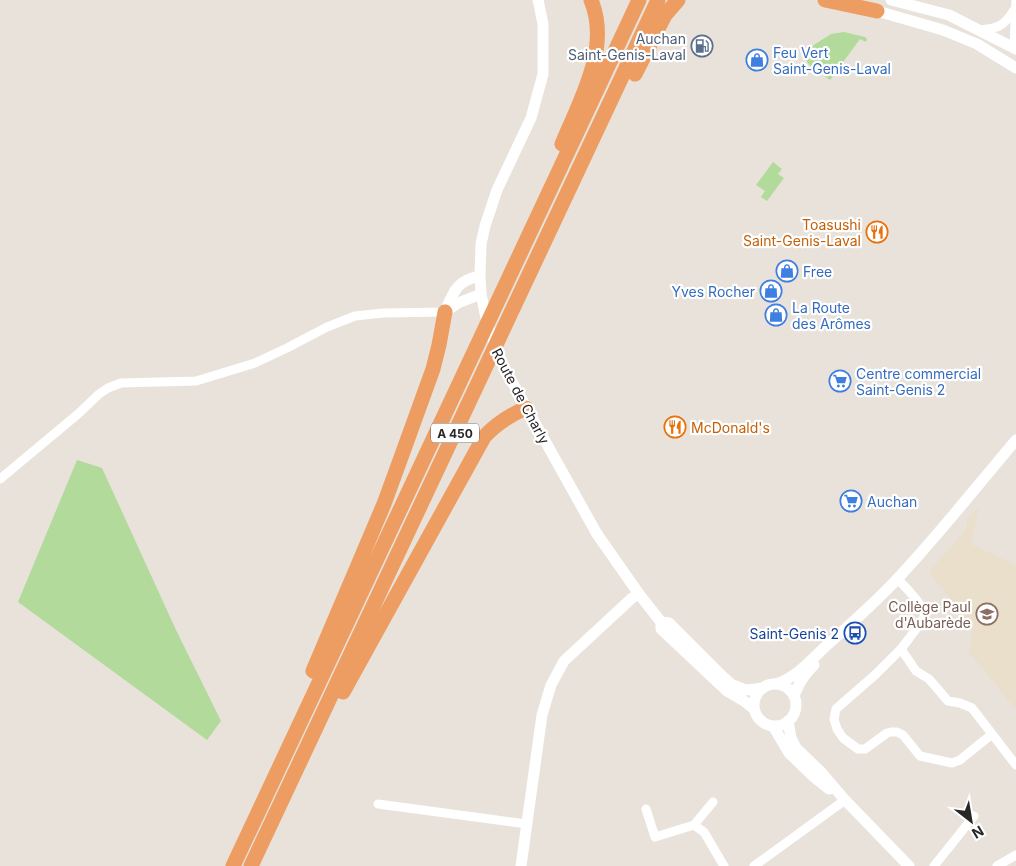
<svg xmlns="http://www.w3.org/2000/svg" width="1016" height="866" viewBox="0 0 1016 866" font-family="Inter,sans-serif">
<style>
.education{fill:#e9dfcb}
.green{fill:#b1da9b}
.lines{fill:none;stroke-linecap:round;stroke-linejoin:round}
.street{stroke:#fff;stroke-width:9}
.secondary{stroke:#fff;stroke-width:11}
.highway{stroke:#ed9d61;stroke-width:15}
.labels{text-anchor:middle;dominant-baseline:central;stroke-width:4.5;stroke-linejoin:round;paint-order:stroke}
.shield{fill:#fff;stroke:#686868;stroke-width:1}
.shield-label{font-size:12px;font-weight:bold;fill:#272727}
.service-label{font-size:14px;fill:#4e5e75;stroke:#fff;text-anchor:end}
.shop-label{font-size:14px;fill:#366cbe;stroke:#fff;text-anchor:start}
.food-label{font-size:14px;fill:#c56008;stroke:#fff;text-anchor:end}
.street-label{font-size:14px;fill:#272727;stroke:#fff}
.education-label{font-size:14px;fill:#785e54;stroke:#fff;text-anchor:end}
.transit-label{font-size:14px;fill:#164399;stroke:#fff;text-anchor:end}
</style>
<rect width="100%" height="100%" fill="#e8e2da"/>
<!-- education -->
<path class="education" d="M 979,507 L 971,544 L 1016,565 L 1016,709 L 969,652 L 973,624 L 966,623 L 951,605 L 952,601 L 929,572 L 962,534 L 967,528 L 967,520 Z"/>
<!-- green -->
<path class="green" d="M 844,32 L 865,37 L 867,39 L 866,42 L 860,39 L 830,80 L 810,66 L 806,60 L 806,54 L 809,48 L 831,34 Z
M 773,162 L 782,169 L 778,174 L 784,178 L 767,201 L 761,197 L 765,191 L 756,185 Z
M 77,460 L 102,468 L 176,630 L 221,721 L 207,740 L 18,602 Z"/>
<g class="lines">
<!-- street -->
<path class="street" d="M 980,30 C 998,29 1005,25 1014,10
M 1014,47 L 1016,0
M 0,479 L 78,414 L 99,394 L 108,388 L 121,383 L 196,381 L 255,363 L 287,348 L 327,327 L 355,316 L 383,313 L 445,312
M 897,579 C 904,585 921,603 924,612 C 925,615 924,616 923,620 L 901,649 L 876,674 L 836,709 L 834,719 L 837,729 L 843,738 L 858,749 L 865,749 L 887,733 L 891,732 L 897,732 L 903,735 L 920,756 L 952,763 L 960,760 L 992,734 L 972,708 L 960,703 L 948,701 L 929,679 L 916,671 L 901,649
M 992,734 L 1016,765
M 378,804 L 527,824
M 646,809 L 655,837 L 694,825 L 713,802
M 694,825 L 704,832 L 724,866
M 754,866 L 845,800
M 934,866 L 974,816
M 997,866 L 1016,855"/>
<!-- secondary -->
<path class="secondary" d="M 538,0 L 543,24 L 543,74 L 531,118 L 497,190 L 485,226 L 481,244 L 480,276 L 481,294 L 487,323 L 495,346 L 506,371 L 597,534 L 639,594 L 661,622 L 661,629 L 727,691 L 744,701 L 754,709
M 891,0 L 949,15 L 1016,49
M 877,11 L 943,30 L 977,44 L 1016,68
M 445,312 C 453,292 457,280 480,276
M 445,312 L 458,303 L 481,294
M 661,622 L 669,623 L 718,672 L 731,684 L 746,690 L 763,688
M 776,684 C 796,678 812,659 827,645 C 852,623 877,601 899,577 C 940,533 977,486 1016,440
M754 705a21 21 0 1 1 42 0a21 21 0 1 1-42 0Z
M 794,696 C 799,683 803,676 814,665
M 788,721 L 791,738 L 796,748 L 821,772 L 845,800 L 909,866
M 773,726 L 789,753 L 814,777 L 829,789
M 521,866 L 542,715 L 551,685 L 564,661 L 632,598 L 639,594"/>
<!-- highway -->
<path class="highway" d="M 825,0 L 877,11
M 635,74 L 665,15 L 678,0
M 562,144 C 580,100 611,48 591,0
M 313,671 L 384,504 L 403,452 L 433,369 L 439,345 L 445,312
M 343,692 L 484,437 C 496,424 510,415 526,408
M 233,866 L 639,0
M 251,866 L 658,0"/>
</g>
<!-- icons -->
<defs>
<g id="fuel-ring" transform="scale(1.125)"><circle r="9.5" fill="#fff" stroke="#5c6f8a" stroke-width="1.5"/><path d="M-5.5-6h7V0h2V4h1.3V-2.5L3-4.5l.8-.8L6-3V5H2.5V1h-1V6h-7ZM-4.2-4.7v3.2H.2V-4.7Z" fill="#5c6f8a"/></g>
<g id="shop-ring" transform="scale(1.125)"><circle r="9.5" fill="#fff" stroke="#3f7fe0" stroke-width="1.5"/><path d="M-5-2.5h2.3a2.7 3.5 0 0 1 5.4 0H5L5.5 6h-11ZM-1.5-2.5h3a1.5 2.3 0 0 0-3 0Z" fill="#3f7fe0"/></g>
<g id="restaurant-ring" transform="scale(1.125)"><circle r="9.5" fill="#fff" stroke="#e8710a" stroke-width="1.5"/><path d="M-5-6h1v4h1v-4h1v4h1v-4h1v5L-1.5 .5V6h-2V.5L-5-1ZM5-6V6H3V1.5H1.5Q1.5-4 5-6Z" fill="#e8710a"/></g>
<g id="supermarket-ring" transform="scale(1.125)"><circle r="9.5" fill="#fff" stroke="#3f7fe0" stroke-width="1.5"/><path d="M-6-5.5h2.5l.6 2H6L4.5 2H-2.5L-4.4-4H-6ZM-1.5 3.2a1.3 1.3 0 1 0 .1 0ZM3 3.2a1.3 1.3 0 1 0 .1 0Z" fill="#3f7fe0"/></g>
<g id="school-ring" transform="scale(1.125)"><circle r="9.5" fill="#fff" stroke="#8d6e63" stroke-width="1.5"/><path d="M0-5L7-2L0 1L-7-2ZM-4 1L0 2.5L4 1V4Q0 6-4 4Z" fill="#8d6e63"/></g>
<g id="bus-ring" transform="scale(1.125)"><circle r="9.5" fill="#fff" stroke="#1a4fb4" stroke-width="1.5"/><path d="M-5-6H5V4H4V6H2V4H-2V6H-4V4H-5ZM-3.5-4V0h7V-4ZM-3.5 1.2v1.5H-2V1.2ZM2 1.2v1.5H3.5V1.2Z" fill="#1a4fb4"/></g>
</defs>
<g fill-rule="evenodd">
<use href="#fuel-ring" x="702" y="46"/>
<use href="#shop-ring" x="757" y="60"/>
<use href="#restaurant-ring" x="877" y="232"/>
<use href="#shop-ring" x="787" y="271"/>
<use href="#shop-ring" x="771" y="291"/>
<use href="#shop-ring" x="776" y="315"/>
<use href="#supermarket-ring" x="840" y="381"/>
<use href="#restaurant-ring" x="675" y="427"/>
<use href="#supermarket-ring" x="851" y="501"/>
<use href="#school-ring" x="987" y="614"/>
<use href="#bus-ring" x="855" y="633"/>
</g>
<g class="labels">
<!-- shield labels -->
<rect class="shield" x="431" y="423.5" width="48" height="19" rx="4"/>
<g class="shield-label">
<text x="455" y="433">A 450</text>
</g>
<!-- service labels -->
<g class="service-label">
<text x="686" y="38">Auchan<tspan x="686" dy="16">Saint-Genis-Laval</tspan></text>
</g>
<!-- shop labels -->
<g class="shop-label">
<text x="773" y="52">Feu Vert<tspan x="773" dy="16">Saint-Genis-Laval</tspan></text>
<text x="803" y="271">Free</text>
<text x="755" y="291" text-anchor="end">Yves Rocher</text>
<text x="792" y="307">La Route<tspan x="792" dy="16">des Arômes</tspan></text>
<text x="856" y="373">Centre commercial<tspan x="856" dy="16">Saint-Genis 2</tspan></text>
<text x="867" y="501">Auchan</text>
</g>
<!-- food labels -->
<g class="food-label">
<text x="861" y="224">Toasushi<tspan x="861" dy="16">Saint-Genis-Laval</tspan></text>
<text x="691" y="427" text-anchor="start">McDonald's</text>
</g>
<!-- street labels -->
<g class="street-label">
<text transform="translate(521 396) rotate(62)">Route de Charly</text>
</g>
<!-- education labels -->
<g class="education-label">
<text x="971" y="606">Collège Paul<tspan x="971" dy="16">d'Aubarède</tspan></text>
</g>
<!-- transit labels -->
<g class="transit-label">
<text x="839" y="633">Saint-Genis 2</text>
</g>
</g>
<!-- north arrow -->
<g transform="translate(971 821) rotate(149)" stroke="#ffffff" stroke-width="4" paint-order="stroke">
<path d="M0-4L9 19L0 12L-9 19Z" fill="#272727"/>
<text y="-8" font-size="14" font-weight="bold" text-anchor="middle" fill="#272727">N</text>
</g>
</svg>
